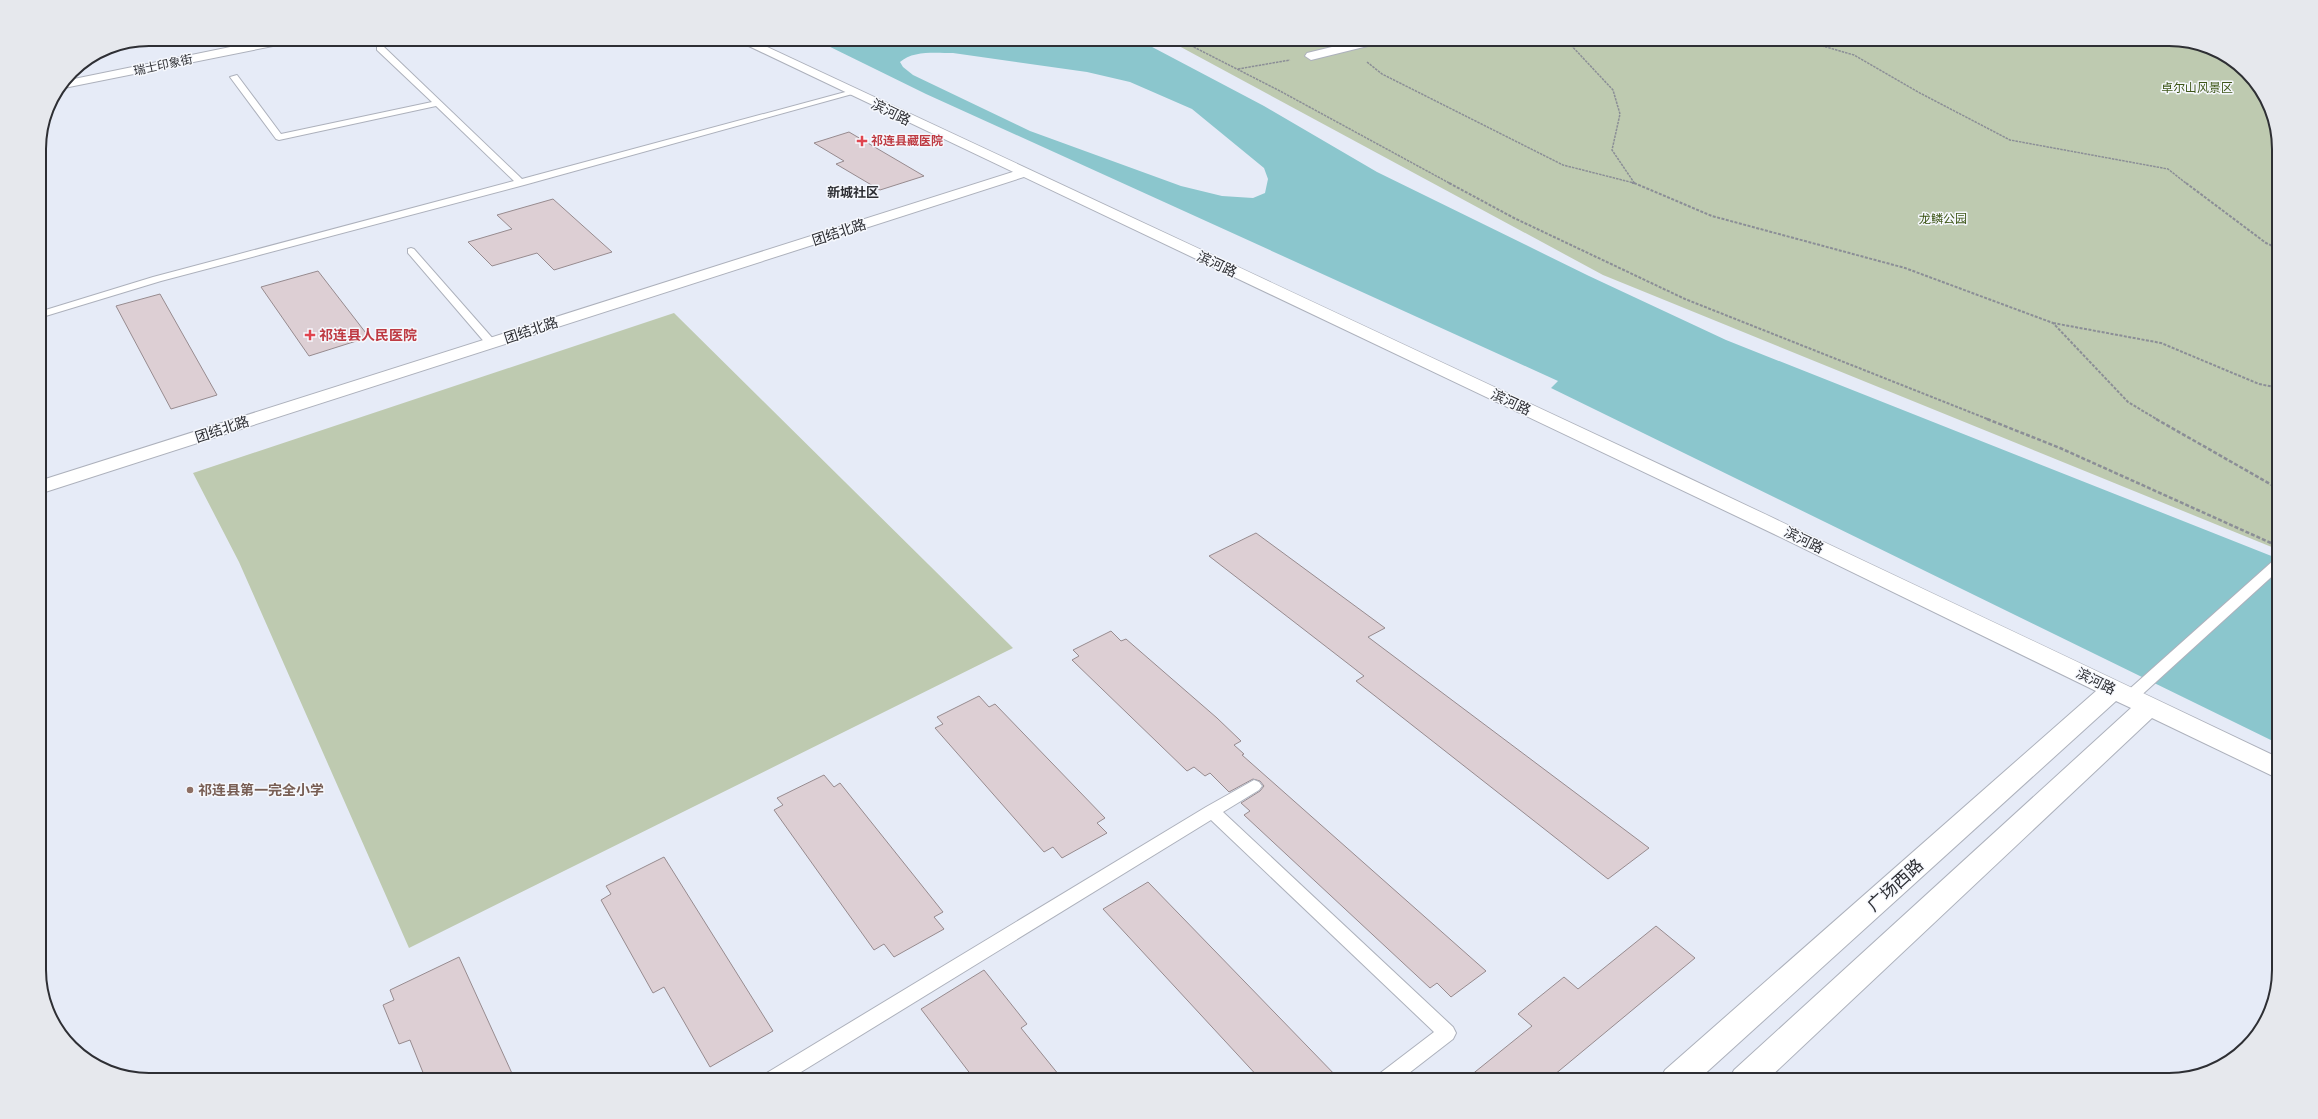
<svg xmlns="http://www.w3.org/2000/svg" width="2318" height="1119" viewBox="0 0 2318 1119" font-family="'Space Grotesk','Noto Sans SC',sans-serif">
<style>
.green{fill:#becab0}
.water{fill:#8bc6cd;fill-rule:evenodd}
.building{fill:#ddcfd4;stroke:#978b8f}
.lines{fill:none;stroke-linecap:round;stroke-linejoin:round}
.lane-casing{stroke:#adb1bc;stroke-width:2}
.street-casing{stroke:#adb1bc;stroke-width:2}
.secondary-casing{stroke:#adb1bc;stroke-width:2}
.path-far2{stroke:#8b8e96;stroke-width:1.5;stroke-dasharray:2.5 1;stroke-linecap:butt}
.path-far1{stroke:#8b8e96;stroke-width:2;stroke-dasharray:3 1.5;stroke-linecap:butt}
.path{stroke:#8b8e96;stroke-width:2.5;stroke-dasharray:4 2;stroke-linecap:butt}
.lane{fill:#fff;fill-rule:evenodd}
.street{fill:#fff;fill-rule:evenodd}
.secondary{fill:#fff;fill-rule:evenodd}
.health-dot{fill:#e0444e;stroke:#f6f8fd;stroke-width:1.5}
.education-dot{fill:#8d6e63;stroke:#f6f8fd;stroke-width:1.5}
.labels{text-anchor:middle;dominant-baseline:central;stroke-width:3;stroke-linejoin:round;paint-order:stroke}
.far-street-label{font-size:12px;fill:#2e2f34;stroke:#f6f8fd}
.far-park-label{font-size:12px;fill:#3d5517;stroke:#f6f8fd}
.far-health-label{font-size:12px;font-weight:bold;fill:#be3a42;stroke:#f6f8fd;text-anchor:start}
.far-neighbourhood-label{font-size:13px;font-weight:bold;fill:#2e2f34;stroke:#f6f8fd}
.street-label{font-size:14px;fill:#2e2f34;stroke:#f6f8fd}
.health-label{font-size:14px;font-weight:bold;fill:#be3a42;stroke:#f6f8fd;text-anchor:start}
.education-label{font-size:14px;font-weight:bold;fill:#785e54;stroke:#f6f8fd;text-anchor:start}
.near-street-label{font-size:17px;fill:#2e2f34;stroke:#f6f8fd}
.rim{fill:none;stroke:#2e2f34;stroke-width:2}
</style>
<rect width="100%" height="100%" fill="#e6ebf7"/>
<!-- green -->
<path class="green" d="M 1166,39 L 2169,39 L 2218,50 L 2260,88 L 2279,142 L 2279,550 L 1603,275 Z
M 674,313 L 1013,648 L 409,948 L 239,562 L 193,473 Z"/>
<!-- water -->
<path class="water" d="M 814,39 L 1137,39 L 1264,106 L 1377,172 L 1589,276 L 1726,340 L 2279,559 L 2279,744 L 1551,388 L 1558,381 L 926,94 ZM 953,53 L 1087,72 L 1130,82 L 1192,109 L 1264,168 L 1268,179 L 1265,193 L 1253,198 L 1222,196 L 1181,186 L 1030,131 L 913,75 L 903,67 L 900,62 C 913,50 937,53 953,53 Z"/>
<!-- building -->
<path class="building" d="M 849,132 L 924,176 L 880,190 L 836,164 L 844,161 L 814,143 Z
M 553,199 L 612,252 L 554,270 L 537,253 L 492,266 L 468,242 L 512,229 L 497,215 Z
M 318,271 L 369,337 L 309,356 L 261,287 Z
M 160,294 L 217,395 L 171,409 L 116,306 Z
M 1256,533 L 1385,628 L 1368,637 L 1649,848 L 1608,879 L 1356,681 L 1364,676 L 1209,556 Z
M 1111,631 L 1121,641 L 1126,639 L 1217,718 L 1241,741 L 1234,745 L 1244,754 L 1242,755 L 1486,971 L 1451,997 L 1437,983 L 1430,988 L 1244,815 L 1250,811 L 1241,803 L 1260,791 L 1264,786 L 1260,781 L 1253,779 L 1229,792 L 1210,773 L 1205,776 L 1194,767 L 1187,771 L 1072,660 L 1079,656 L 1073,650 Z
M 979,696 L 989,707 L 995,704 L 1105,818 L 1097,823 L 1107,833 L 1062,858 L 1053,847 L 1044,852 L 935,728 L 943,724 L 937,717 Z
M 824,775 L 834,787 L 840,783 L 943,912 L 934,917 L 944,929 L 894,957 L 884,944 L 874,950 L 774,810 L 783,805 L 777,798 Z
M 664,857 L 773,1031 L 710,1067 L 664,987 L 653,993 L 601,900 L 611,894 L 606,886 Z
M 1148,882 L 1340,1080 L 1261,1080 L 1103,909 Z
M 1656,926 L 1695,958 L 1548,1080 L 1465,1080 L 1532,1026 L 1518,1014 L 1564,977 L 1578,989 Z
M 459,957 L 515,1080 L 426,1080 L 410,1040 L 399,1044 L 383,1005 L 394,1000 L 390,990 Z
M 984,970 L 1027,1024 L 1021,1028 L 1063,1080 L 975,1080 L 921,1009 Z"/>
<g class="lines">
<!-- lane casing -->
<g class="lane-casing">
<path id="lane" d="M 377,46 L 383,46 L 522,179 L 849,91 L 856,93 L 524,185 L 161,281 L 39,318 L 39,312 L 153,277 L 514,181 L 436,106 L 279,140 L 276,139 L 230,77 L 237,75 L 281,134 L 432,102 L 377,50 Z
M 411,248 L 414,249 L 495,341 L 495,345 L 487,345 L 408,253 L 408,249 Z
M 2279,559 L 2279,570 L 2135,701 L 2125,701 L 2123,697 L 2125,693 L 2274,560 Z
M 1254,780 L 1259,782 L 1262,786 L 1259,790 L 1223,812 L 1453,1027 L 1456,1033 L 1453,1039 L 1400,1080 L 1377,1080 L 1379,1074 L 1434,1032 L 1211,820 L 788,1080 L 763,1080 L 765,1074 L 1206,807 Z"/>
</g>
<!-- street casing -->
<g class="street-casing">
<path id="street" d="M 270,39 L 294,39 L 288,43 L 59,89 L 64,81 Z
M 1365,39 L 1386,39 L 1384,42 L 1311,60 L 1305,56 L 1307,53 Z
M 1022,169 L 1027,170 L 1029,173 L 1027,176 L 39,494 L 39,481 Z"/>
</g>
<!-- secondary casing -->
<g class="secondary-casing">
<path id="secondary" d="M 734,39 L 750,39 C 1260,277 1771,515 2279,758 L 2279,779 L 2152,718 L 1767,1080 L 1729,1080 L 1734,1070 L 2131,708 L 2116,701 L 1698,1080 L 1660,1080 L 1665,1070 L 2096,691 L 1774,534 Z"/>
</g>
<!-- path-far2 -->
<path class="path-far2" d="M 1178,39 L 1280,91 L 1451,184
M 1568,39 L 1569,43 L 1613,90 L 1620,114 L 1612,150 L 1635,184
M 1798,39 L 1854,55 L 1918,92 L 2010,140 L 2168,169 L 2187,184
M 1367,62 L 1382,74 L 1563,165 L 1634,183
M 1238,69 L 1290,60"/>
<!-- path-far1 -->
<path class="path-far1" d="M 1449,183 L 1514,218 L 1685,299 L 1990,420
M 1632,183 L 1634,183
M 1634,183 L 1712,216 L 1905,268 L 2053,323 L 2128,402 L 2158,420
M 2186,183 L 2266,243 L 2279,249
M 2053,323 L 2161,343 L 2259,384 L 2279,388"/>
<!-- path -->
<path class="path" d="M 1987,419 L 2060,448 L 2271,543
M 2156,419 L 2279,489"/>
<!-- lane -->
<use href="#lane" class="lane"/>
<!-- street -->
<use href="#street" class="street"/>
<!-- secondary -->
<use href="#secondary" class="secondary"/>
</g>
<!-- markers -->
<g class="health-dot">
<path d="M860 135h4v4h4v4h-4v4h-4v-4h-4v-4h4z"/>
<path d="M308 329h4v4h4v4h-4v4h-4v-4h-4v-4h4z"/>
</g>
<circle class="education-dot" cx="190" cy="790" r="4"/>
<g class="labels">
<!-- far-street labels -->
<g class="far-street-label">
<text transform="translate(163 65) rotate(-12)">瑞士印象街</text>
</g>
<!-- far-park labels -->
<g class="far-park-label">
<text x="2197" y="88">卓尔山风景区</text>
<text x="1943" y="219">龙鳞公园</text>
</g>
<!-- far-health labels -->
<g class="far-health-label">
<text x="871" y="141">祁连县藏医院</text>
</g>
<!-- far-neighbourhood labels -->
<g class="far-neighbourhood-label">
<text x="853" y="192">新城社区</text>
</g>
<!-- street labels -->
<g class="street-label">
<text transform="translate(891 112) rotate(26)">滨河路</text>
<text transform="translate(839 232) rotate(-18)">团结北路</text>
<text transform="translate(1217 264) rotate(25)">滨河路</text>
<text transform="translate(531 330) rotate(-18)">团结北路</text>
<text transform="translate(1511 402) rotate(25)">滨河路</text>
<text transform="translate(222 429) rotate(-18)">团结北路</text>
<text transform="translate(1804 540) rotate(26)">滨河路</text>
<text transform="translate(2096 681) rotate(26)">滨河路</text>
</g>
<!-- health labels -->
<g class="health-label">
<text x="319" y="335">祁连县人民医院</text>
</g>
<!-- education labels -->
<g class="education-label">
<text x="198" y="790">祁连县第一完全小学</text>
</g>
<!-- near-street labels -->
<g class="near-street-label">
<text transform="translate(1895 885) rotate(-42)">广场西路</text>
</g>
</g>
<!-- crop -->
<path d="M0 0H2318V1119H0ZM149 46H2169A103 103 0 0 1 2272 149V970A103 103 0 0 1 2169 1073H149A103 103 0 0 1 46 970V149A103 103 0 0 1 149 46Z" fill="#e6e8ed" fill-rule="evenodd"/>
<path class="rim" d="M149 46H2169A103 103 0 0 1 2272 149V970A103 103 0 0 1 2169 1073H149A103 103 0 0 1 46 970V149A103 103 0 0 1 149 46Z"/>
</svg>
